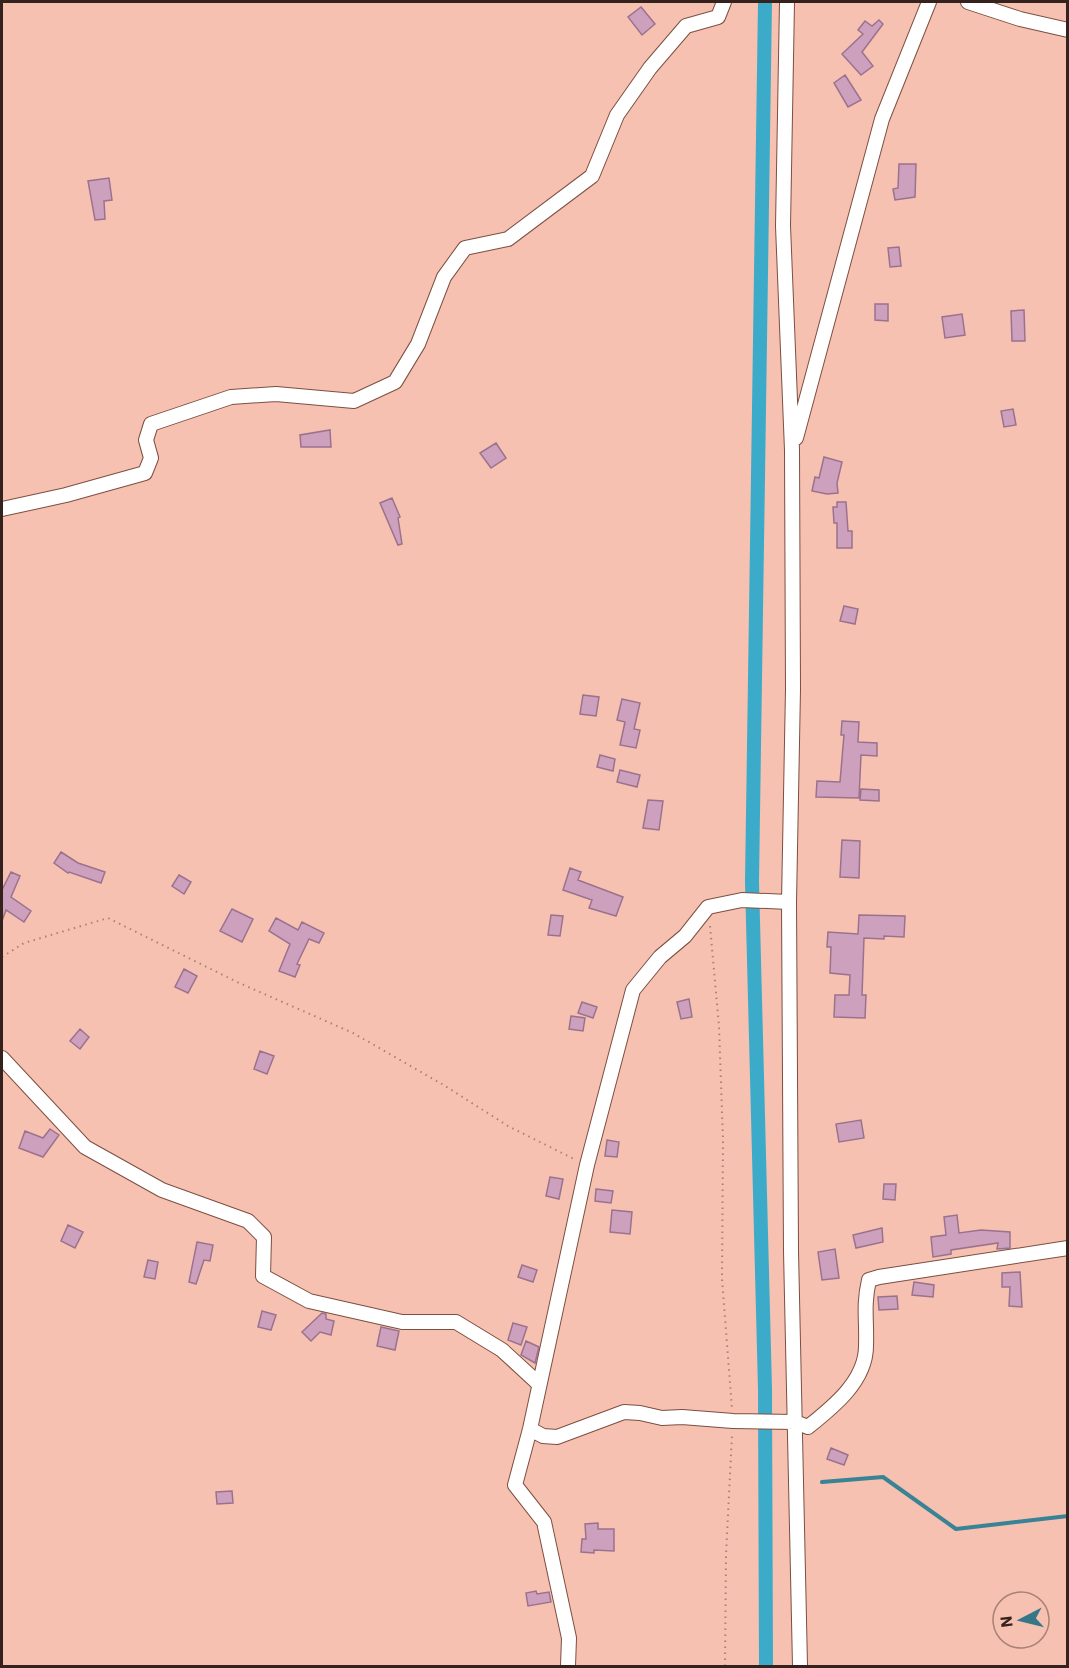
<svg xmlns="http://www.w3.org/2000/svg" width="1069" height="1668" viewBox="0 0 1069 1668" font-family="'IBM Plex Sans',sans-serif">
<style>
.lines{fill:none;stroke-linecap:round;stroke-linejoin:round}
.stream{stroke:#3a8295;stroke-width:4}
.canal{stroke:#3babc9;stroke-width:14}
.building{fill:#cda1be;stroke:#9b728e;stroke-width:1.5}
.minor-casing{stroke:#7c4f41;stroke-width:16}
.path{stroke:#aa8275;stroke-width:2;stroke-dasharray:1.5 4.5;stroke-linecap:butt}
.minor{stroke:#fff;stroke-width:14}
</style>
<rect width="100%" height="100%" fill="#f6c1b0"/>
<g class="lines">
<!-- stream -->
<path class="stream" d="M 822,1482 L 883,1477 L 956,1529 L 1068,1516"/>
<!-- canal -->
<path class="canal" d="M 765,2 L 752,882 L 765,1389 L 766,1666"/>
</g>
<!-- building -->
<path class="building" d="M 641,7 L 655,24 L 642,35 L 628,17 Z
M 879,20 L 883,24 L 862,52 L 873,66 L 861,75 L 842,54 L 863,34 L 858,30 L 865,21 L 872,26 Z
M 845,75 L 861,100 L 848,107 L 834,83 Z
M 899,164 L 916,164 L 915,197 L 895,200 L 893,189 L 898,188 Z
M 109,178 L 112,200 L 104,201 L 105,219 L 95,220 L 88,181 Z
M 899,247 L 901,266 L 890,267 L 888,248 Z
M 875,304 L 888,304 L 888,321 L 875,320 Z
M 1024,310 L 1025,341 L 1012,341 L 1011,311 Z
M 962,314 L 965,335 L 945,338 L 942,317 Z
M 1013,409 L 1016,425 L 1004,427 L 1001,411 Z
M 330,430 L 331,447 L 301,447 L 300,435 Z
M 496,443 L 506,458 L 491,468 L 480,453 Z
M 824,457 L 842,462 L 837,483 L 838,493 L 827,494 L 812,491 L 815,477 L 819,478 Z
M 392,498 L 400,517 L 398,518 L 402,544 L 398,545 L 380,503 Z
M 837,502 L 846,502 L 848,531 L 852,531 L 852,548 L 837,548 L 837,523 L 834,523 L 833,507 L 837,507 Z
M 844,606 L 858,609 L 855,624 L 840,621 Z
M 583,695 L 599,697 L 596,716 L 580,714 Z
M 622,699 L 640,703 L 634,729 L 640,730 L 636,748 L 620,745 L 625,722 L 617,720 Z
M 842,721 L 859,722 L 858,742 L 877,743 L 877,756 L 861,755 L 859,798 L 816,797 L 817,781 L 840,782 L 844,735 L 841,735 Z
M 600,755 L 615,759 L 613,771 L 597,767 Z
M 620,770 L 640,775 L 637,787 L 617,782 Z
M 861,789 L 879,790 L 879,801 L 860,800 Z
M 648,800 L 663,801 L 659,830 L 643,828 Z
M 842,840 L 860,841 L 859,878 L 840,877 Z
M 61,852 L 78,863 L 105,872 L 101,883 L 69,872 L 68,873 L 54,863 Z
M 570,868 L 581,872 L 578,880 L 623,897 L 616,916 L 589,908 L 592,900 L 563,890 Z
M 11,872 L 20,876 L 11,897 L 31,911 L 24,922 L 6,910 L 2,921 L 2,890 Z
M 179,875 L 191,882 L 184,894 L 172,886 Z
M 232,909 L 253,919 L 242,942 L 220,931 Z
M 551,915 L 563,916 L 560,936 L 548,935 Z
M 859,915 L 905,916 L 904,937 L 884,936 L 884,939 L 864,938 L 862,995 L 866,995 L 865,1018 L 834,1017 L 835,995 L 849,995 L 850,975 L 830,973 L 831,947 L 827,947 L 828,932 L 858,934 Z
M 276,918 L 298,930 L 302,922 L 324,933 L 319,943 L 309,939 L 297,964 L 300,965 L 295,977 L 279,971 L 290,944 L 269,931 Z
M 184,969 L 197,976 L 188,993 L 175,987 Z
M 689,999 L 692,1017 L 681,1019 L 677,1002 Z
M 582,1002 L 597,1007 L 593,1018 L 578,1013 Z
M 571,1016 L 585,1018 L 583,1031 L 569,1029 Z
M 80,1029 L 89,1037 L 80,1049 L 70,1041 Z
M 260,1051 L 274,1056 L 267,1074 L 254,1069 Z
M 861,1120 L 864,1138 L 839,1142 L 836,1124 Z
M 50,1129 L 59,1135 L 43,1157 L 19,1148 L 25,1131 L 43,1138 Z
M 607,1140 L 619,1142 L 617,1157 L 605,1156 Z
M 550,1177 L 563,1179 L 559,1199 L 546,1196 Z
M 884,1184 L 896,1184 L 895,1200 L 883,1199 Z
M 596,1189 L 613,1191 L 611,1203 L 595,1201 Z
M 612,1210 L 632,1212 L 630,1234 L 610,1232 Z
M 957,1215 L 959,1233 L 981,1230 L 1010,1232 L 1010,1248 L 997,1249 L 998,1243 L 951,1250 L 951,1254 L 933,1257 L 931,1237 L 946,1235 L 944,1217 Z
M 68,1225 L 83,1232 L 75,1248 L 61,1241 Z
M 882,1228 L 883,1242 L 856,1248 L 853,1235 Z
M 197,1242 L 213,1245 L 210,1261 L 204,1260 L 196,1284 L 189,1282 Z
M 835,1249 L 839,1278 L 822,1280 L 818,1252 Z
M 148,1260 L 158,1262 L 155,1279 L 144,1277 Z
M 522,1265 L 537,1270 L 533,1282 L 518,1277 Z
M 1020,1272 L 1022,1307 L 1009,1306 L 1010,1287 L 1002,1287 L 1002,1273 Z
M 914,1282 L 934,1285 L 933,1297 L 912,1295 Z
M 897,1296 L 898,1309 L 879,1310 L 878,1297 Z
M 262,1311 L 276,1315 L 271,1330 L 258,1327 Z
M 322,1313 L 326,1314 L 326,1319 L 334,1321 L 331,1335 L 320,1332 L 311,1341 L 302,1332 Z
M 513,1323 L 527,1327 L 521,1345 L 508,1340 Z
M 381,1327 L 399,1331 L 395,1350 L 377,1346 Z
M 526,1341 L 539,1347 L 535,1363 L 521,1355 Z
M 831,1448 L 848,1455 L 844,1465 L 827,1459 Z
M 232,1491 L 233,1503 L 217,1504 L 216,1492 Z
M 598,1523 L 598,1529 L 614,1529 L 614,1551 L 594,1550 L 594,1553 L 581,1552 L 582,1539 L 586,1539 L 585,1524 Z
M 536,1591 L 537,1594 L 549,1592 L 551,1602 L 528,1606 L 526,1593 Z"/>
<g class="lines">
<!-- minor casing -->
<g class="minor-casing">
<path id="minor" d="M 787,2 L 783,226 L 792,450 L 793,689 L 789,902 L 791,1251 L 800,1666
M 968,2 L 1020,19 L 1068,30
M 796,438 L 882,119 L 929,2
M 2,509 L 66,495 L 145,473 L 151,458 L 146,440 L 151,424 L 231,397 L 276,394 L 354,401 L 395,382 L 418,344 L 444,277 L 465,248 L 508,239 L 592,176 L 617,115 L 650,68 L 686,26 L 718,17 L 724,2
M 2,1058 L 85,1147 L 162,1190 L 248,1221 L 264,1237 L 263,1276 L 309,1301 L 402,1322 L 456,1322 L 502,1350 L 539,1384
M 530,1429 L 543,1436 L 557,1437 L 624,1412 L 640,1413 L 662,1418 L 682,1417 L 733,1421 L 795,1422 L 808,1427 C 833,1407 866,1381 866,1346 C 867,1320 863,1306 869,1280 L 879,1277 L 1068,1248
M 568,1666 L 569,1638 L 544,1522 L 515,1485 L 530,1429 L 587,1165 L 633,990 L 660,957 L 685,936 L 708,907 L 742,900 L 789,902"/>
</g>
<!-- path -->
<path class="path" d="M 710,926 L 719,1026 L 723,1140 L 722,1279 L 732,1409
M 2,957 L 24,943 L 108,918 L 237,982 L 353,1033 L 442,1084 L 508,1126 L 574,1159
M 725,1666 L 726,1555 L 732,1435"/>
<!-- minor -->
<use href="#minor" class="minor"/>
</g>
<!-- border -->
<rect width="1069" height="1668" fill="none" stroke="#36221c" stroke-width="6"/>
<!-- north arrow -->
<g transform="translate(1021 1620) rotate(263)"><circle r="28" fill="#f6c1b0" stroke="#a98175" stroke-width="1.5"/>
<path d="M0-4.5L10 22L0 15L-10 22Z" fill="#357789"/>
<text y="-9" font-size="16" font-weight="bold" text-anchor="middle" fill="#36221c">N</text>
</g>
</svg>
